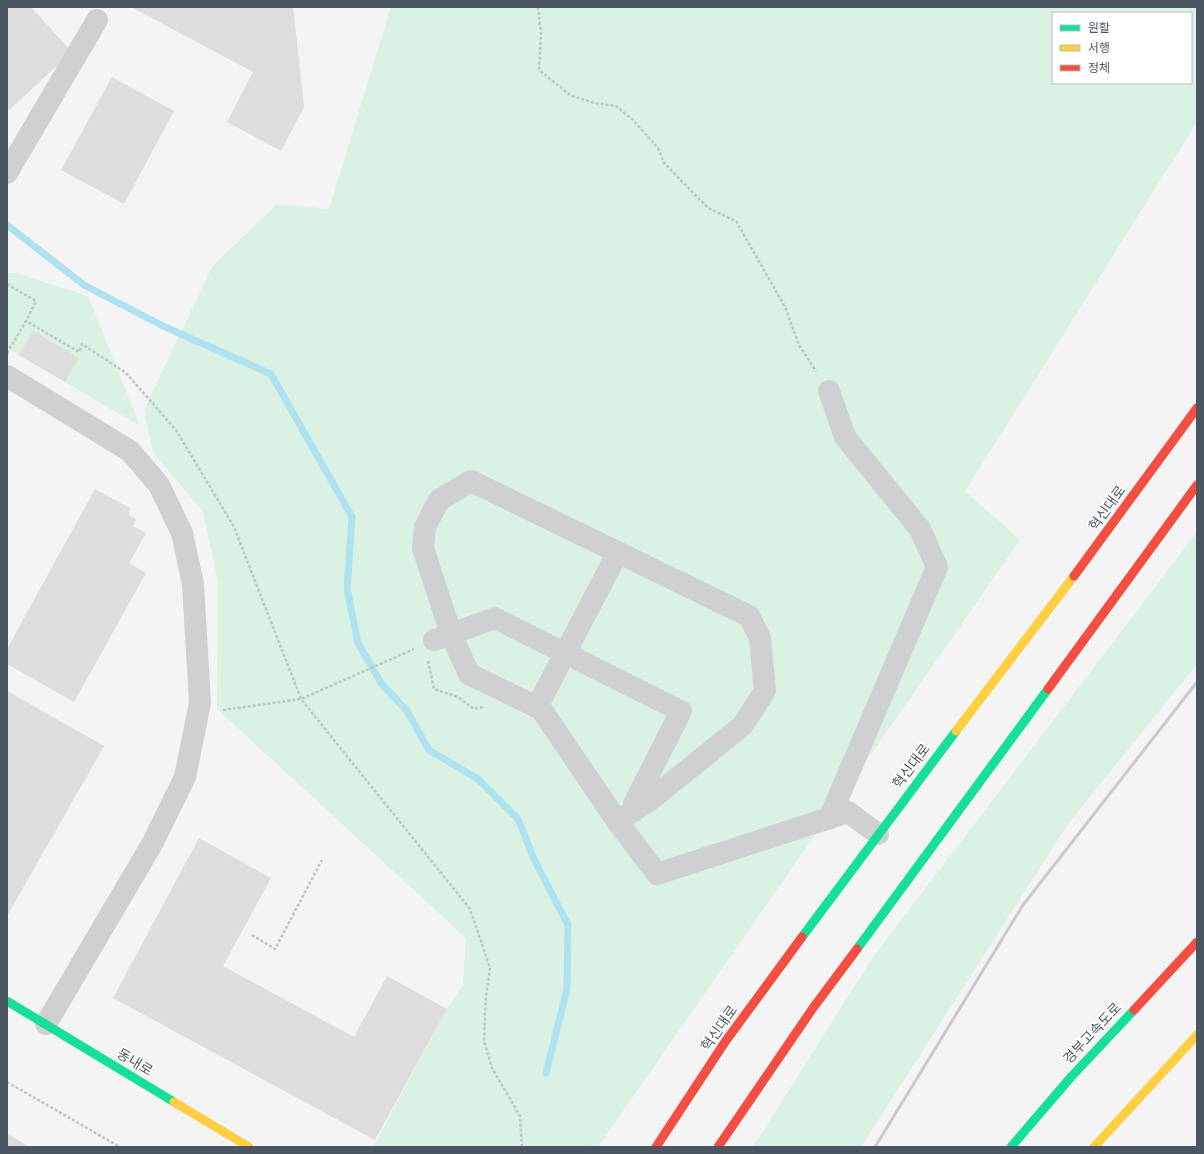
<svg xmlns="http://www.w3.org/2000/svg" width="1204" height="1154" font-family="'PT Sans Narrow','Noto Sans KR',sans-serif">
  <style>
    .green { fill: #d9f2e3; fill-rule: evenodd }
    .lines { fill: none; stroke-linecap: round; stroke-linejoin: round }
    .stream { stroke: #aee2f0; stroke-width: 7 }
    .building { fill: #ddddde }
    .path { stroke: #bcc7c4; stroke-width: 2.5; stroke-dasharray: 3 2; stroke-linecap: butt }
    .street { stroke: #ced0d2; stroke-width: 22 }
    .fast { stroke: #16e098; stroke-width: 9 }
    .slow { stroke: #ffcf43; stroke-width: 9 }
    .jam { stroke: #f24e42; stroke-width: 9 }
    .rail { stroke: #c9cacc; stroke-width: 3 }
    .labels { text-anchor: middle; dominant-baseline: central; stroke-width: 3; stroke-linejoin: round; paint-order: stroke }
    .street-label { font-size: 14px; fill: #4a5661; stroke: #fff }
  </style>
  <rect width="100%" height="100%" fill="#f4f4f4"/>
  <!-- green -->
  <path class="green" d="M391 7H1197V122L965 491 1020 540 598 1147H373L447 1009 463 985 466 938 217 709 218 582 203 512 153 452 144 410 212 267 277 204 329 209ZM1053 13H1191V83H1053Z
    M7 273H16L88 296 140 426 7 348Z
    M1197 532V664L1068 824 861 1147H753L873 957Z"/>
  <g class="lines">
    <!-- stream -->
    <path class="stream" d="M7 225 84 285 163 326 271 374 352 517 347 589 358 643 381 683 407 711 429 750 478 779 518 819 534 859 568 925 567 989 546 1073"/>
  </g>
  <!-- building -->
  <path class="building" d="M7 7H31L72 52 9 110 7 108Z
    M131 7H293L304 107 281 151 227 122 253 72Z
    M112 77 174 111 124 204 61 170Z
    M33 331 79 358 65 382 19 355Z
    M95 489 130 508 129 515 136 519 133 526 146 533 129 563 146 573 74 702 7 664V649Z
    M7 691 104 746 7 916Z
    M199 838 271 878 223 966 354 1037 387 976 447 1009 375 1140 113 998Z
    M7 1133 29 1147H7Z"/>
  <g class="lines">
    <!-- path -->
    <path class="path" d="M538 7 541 34 539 70 570 95 594 103 616 106 633 120 658 148 664 163 708 208 736 221 785 307 799 345 816 371
      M7 284 36 301 26 321
      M7 353 26 321 79 352 82 344 126 373 176 430 234 527 301 699 470 909 490 968 486 996 484 1041 492 1068 520 1116 522 1147
      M428 661 434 689 458 697 474 709 483 707
      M223 710 301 699 414 649
      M252 935 275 949 322 860
      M7 1082 120 1147
      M586 1147H587"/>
    <!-- street -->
    <path class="street" d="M7 173 97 20
      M7 376 130 451 159 485 182 533 193 584 200 703 185 777 152 844 46 1024
      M434 640 451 634 423 548 425 527 439 500 471 481 749 616 760 638 765 691 742 726 649 801 617 821 657 874 848 812 878 834
      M537 707 618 552
      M829 819 937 567 920 529 845 437 829 391
      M617 821 541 709 469 674 451 634 495 618 681 711 634 804V811"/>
    <!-- fast -->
    <path class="fast" d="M802 937 956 731
      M857 949 1048 689
      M7 1001 174 1102
      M1011 1147 1071 1077 1134 1010"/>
    <!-- slow -->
    <path class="slow" d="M956 731 1074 576
      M174 1102 249 1147
      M1094 1147 1197 1035"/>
    <!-- jam -->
    <path class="jam" d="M1074 576 1197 408
      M1048 689 1197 485
      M1134 1010 1197 942
      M656 1147 725 1042 802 937
      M718 1147 813 1008 857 949"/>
    <!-- rail -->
    <path class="rail" d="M875 1147 1023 905 1197 682"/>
  </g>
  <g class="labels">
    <!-- street labels -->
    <g class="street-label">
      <text transform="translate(1107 508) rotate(-54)">혁신대로</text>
      <text transform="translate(911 766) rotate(-53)">혁신대로</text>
      <text transform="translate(719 1028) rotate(-55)">혁신대로</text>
      <text transform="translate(1092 1033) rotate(-47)">경부고속도로</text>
      <text transform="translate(135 1062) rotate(31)">동내로</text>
    </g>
  </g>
  <!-- border -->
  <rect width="1204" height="1154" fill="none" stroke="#4a5661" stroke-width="16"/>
  <!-- legend -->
  <rect x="1052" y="12" width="140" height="72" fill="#ffffff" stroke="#b7bbc0"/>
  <rect x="1060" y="25" width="20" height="6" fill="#16e098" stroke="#b7bbc0"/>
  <text x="1088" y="32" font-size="12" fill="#4a5661">원활</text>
  <rect x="1060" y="45" width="20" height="6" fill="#ffcf43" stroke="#b7bbc0"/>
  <text x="1088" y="52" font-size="12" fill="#4a5661">서행</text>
  <rect x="1060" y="65" width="20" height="6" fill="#f24e42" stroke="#b7bbc0"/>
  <text x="1088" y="72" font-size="12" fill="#4a5661">정체</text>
</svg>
